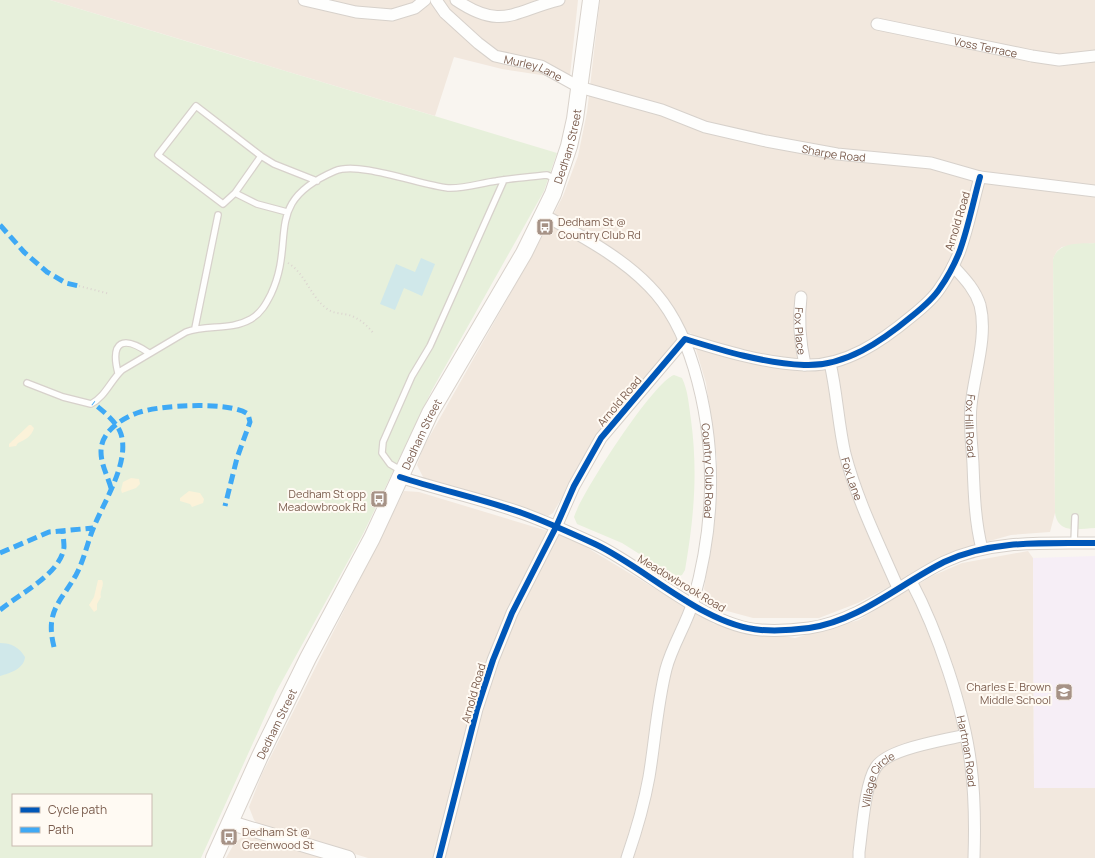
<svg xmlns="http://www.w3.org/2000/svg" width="1095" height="858" font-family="Manrope,sans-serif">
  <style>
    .residential { fill: #f2e8de }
    .education { fill: #f6eef6 }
    .green { fill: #e7f0db; fill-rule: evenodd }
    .sand { fill: #fbf2d9 }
    .water { fill: #d0e8ea }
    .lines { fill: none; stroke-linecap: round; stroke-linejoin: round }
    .service-casing { stroke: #d7d1cb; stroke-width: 8 }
    .minor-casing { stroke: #d7d1cb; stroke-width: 13 }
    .tertiary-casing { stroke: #d7d1cb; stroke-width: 16 }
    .secondary-casing { stroke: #d9d2cb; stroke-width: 18 }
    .path { stroke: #dcd5d0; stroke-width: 2; stroke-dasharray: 1 3; stroke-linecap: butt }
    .service { stroke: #fefefd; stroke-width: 5.5 }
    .minor { stroke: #fefefd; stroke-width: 11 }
    .tertiary { stroke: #fefefd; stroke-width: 14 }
    .secondary { stroke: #fefefd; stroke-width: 16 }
    .quiet { stroke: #3fa9f5; stroke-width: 5; stroke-dasharray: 10 5; stroke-linecap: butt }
    .cycleway-casing { stroke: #fffaf3; stroke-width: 8 }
    .cycleway { stroke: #0057b8; stroke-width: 6 }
    .labels { text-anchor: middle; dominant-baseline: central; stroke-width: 4; stroke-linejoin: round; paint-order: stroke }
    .street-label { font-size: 11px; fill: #7a5c4d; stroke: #fffaf3 }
    .poi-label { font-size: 11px; fill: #7a5c4d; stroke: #fffaf3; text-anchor: start }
  </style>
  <rect width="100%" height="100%" fill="#f9f5f0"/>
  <!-- residential -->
  <path class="residential" d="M50 0H578L569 85 561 78 502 69 454 57 435 116Z
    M600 0H1095V243L1062 247 1057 251 1053 259 1055 513 1050 532 1011 535 961 549 858 603 819 618H753L716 608 704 589 715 517 717 459 706 383 691 333 686 334 599 434 553 513 548 516 424 479 417 465 423 448 535 250 563 196 578 156 587 112Z
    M404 491 419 492 571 538 714 624 795 638 859 620 932 576 962 563 1028 551 1033 558 1034 788H1095V858H368L259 825 254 820 249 807 262 774Z
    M250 835 325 858H226L234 844 243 836Z"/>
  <!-- education -->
  <path class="education" d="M1095 556V788H1034L1033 558Z"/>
  <!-- green -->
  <path class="green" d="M0 0H50L557 153 544 191 432 390 363 534 276 692 201 858H0ZM13 795H151V845H13Z
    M1095 243V528C1078 529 1058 534 1055 513L1053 259C1059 241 1079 244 1095 243Z
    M674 375 682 378C688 390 689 406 691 420 698 472 694 518 685 570L682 575 676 577 622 543 577 524 574 517C581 494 653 382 674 375Z"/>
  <!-- sand -->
  <path class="sand" d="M29 425H31L34 428C32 436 25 440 18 443L16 446 9 447V444Z
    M131 478 139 479 140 484 136 488 122 493 121 490 123 482Z
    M189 491 200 493 204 499 203 503 192 507 190 504 180 501V498Z
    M98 580H102C105 586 99 591 101 597L97 604V610L94 612 89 605 94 597Z"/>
  <!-- water -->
  <path class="water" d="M421 258 435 264 422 296 404 288 395 310 380 304 396 264 415 272Z
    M0 643C11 643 19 647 25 657 24 669 10 673 0 676Z"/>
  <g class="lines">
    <defs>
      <path id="service" d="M261 156 235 193 223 204 158 155 196 106 261 156 274 164 317 181
        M235 193 257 204 287 212
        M195 328 218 215
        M118 373C110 341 123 335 149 353
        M27 383 63 397 91 404C105 397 111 380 122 370L186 332C207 324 230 331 251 319 261 313 266 304 271 294 297 238 261 203 335 171 359 161 420 185 448 188 463 189 481 183 496 181 513 178 530 177 547 175L556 179
        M402 471 390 464 382 453 383 442 412 376 430 346 504 180
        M1074 543 1075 517"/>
      <g id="minor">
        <path d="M304 0 356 12 392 15 415 8 425 0"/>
        <path id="s1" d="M436 0 445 13 478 43 495 56 541 66 579 87 662 110 705 127 766 141 837 154 931 163 980 177 1095 191"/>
        <path d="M456 0C502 31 514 11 559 0"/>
        <path id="s2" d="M877 24 1032 56 1059 60 1095 56"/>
        <path id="s3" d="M544 215C581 236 620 256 649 286 672 309 685 338 694 368 717 445 715 525 693 602 686 625 672 646 666 669 657 705 655 741 649 777 644 805 636 832 627 858"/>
        <path id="s4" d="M953 266C964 278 975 289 980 305 988 337 974 374 971 406 969 424 972 445 973 464 974 492 975 522 982 549"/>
        <path id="s5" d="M801 297C798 320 800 342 805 365"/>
        <path id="s6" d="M830 363C837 393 838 423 845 454 857 500 879 544 898 588"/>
        <path d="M400 477C440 490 482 499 522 513 547 522 571 533 595 544 646 568 704 626 761 630 776 631 794 630 809 628 859 621 900 584 944 562 990 540 1044 543 1095 543"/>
        <path id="s7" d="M911 581C938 632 964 709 971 766 975 797 975 827 974 858"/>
        <path d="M439 858 477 709 493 660 512 613 556 527 574 486 601 438 685 339C724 351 763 363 804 365 845 367 882 341 912 316 922 308 933 299 940 288 947 278 954 265 959 253 968 229 973 202 980 177"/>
        <path id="s8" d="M859 858V852C862 831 865 783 876 767 889 748 943 741 965 735"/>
      </g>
      <path id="tertiary" d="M231 823 348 858"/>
      <g id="secondary">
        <path id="s9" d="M214 858 260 756 308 658 372 538 430 413 524 253 553 194 569 146 575 119 591 0"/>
      </g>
    </defs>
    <!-- service casing -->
    <use href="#service" class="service-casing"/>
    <!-- minor casing -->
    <use href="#minor" class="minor-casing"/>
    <!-- tertiary casing -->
    <use href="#tertiary" class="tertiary-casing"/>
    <!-- secondary casing -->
    <use href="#secondary" class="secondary-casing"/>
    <!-- path -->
    <path class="path" d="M288 263C305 273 310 296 326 308 333 314 341 313 349 315 359 318 368 326 374 334
      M79 286 110 294"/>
    <!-- service -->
    <use href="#service" class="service"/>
    <!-- minor -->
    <use href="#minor" class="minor"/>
    <!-- tertiary -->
    <use href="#tertiary" class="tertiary"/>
    <!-- secondary -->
    <use href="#secondary" class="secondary"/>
    <!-- quiet -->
    <path class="quiet" d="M0 225 24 252 47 272 66 283 79 286
      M111 488C107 474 98 459 102 444 106 429 123 418 137 413 158 405 230 401 248 414L250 422 237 458 225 506
      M0 553 49 532 93 528
      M0 610C19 594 61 574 64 547 64 542 63 536 63 531
      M54 647C45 611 60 603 76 575 84 560 87 544 93 529 103 503 130 463 121 434 117 422 103 411 93 403"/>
    <defs>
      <path id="cycleway" d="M400 477C440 490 482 499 522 513 547 522 571 533 595 544 646 568 704 626 761 630 776 631 794 630 809 628 859 621 900 584 944 562 990 540 1044 543 1095 543
        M439 858 477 709 493 660 512 613 556 527 574 486 601 438 685 339C724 351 763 363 804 365 845 367 882 341 912 316 922 308 933 299 940 288 947 278 954 265 959 253 968 229 973 202 980 177"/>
    </defs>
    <!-- cycleway casing -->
    <use href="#cycleway" class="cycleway-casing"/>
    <!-- cycleway -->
    <use href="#cycleway" class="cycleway"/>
  </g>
  <!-- icons -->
  <defs>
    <symbol id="bus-square" viewBox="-11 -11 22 22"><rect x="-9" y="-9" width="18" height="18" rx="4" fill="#a69286" stroke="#fffaf3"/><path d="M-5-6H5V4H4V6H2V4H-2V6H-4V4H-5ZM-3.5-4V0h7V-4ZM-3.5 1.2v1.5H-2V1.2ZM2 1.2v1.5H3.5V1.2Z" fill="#fff"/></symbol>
    <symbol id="school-square" viewBox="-11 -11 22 22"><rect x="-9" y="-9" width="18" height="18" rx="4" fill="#a69286" stroke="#fffaf3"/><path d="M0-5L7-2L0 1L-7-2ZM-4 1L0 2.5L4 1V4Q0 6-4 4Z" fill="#fff"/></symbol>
  </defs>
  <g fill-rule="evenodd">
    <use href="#bus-square" x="535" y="217" width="20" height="20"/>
    <use href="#bus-square" x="369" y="489" width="20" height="20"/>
    <use href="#school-square" x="1054" y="682" width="20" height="20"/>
    <use href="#bus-square" x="219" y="827" width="20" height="20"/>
  </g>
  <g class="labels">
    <!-- street labels -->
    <g class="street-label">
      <text stroke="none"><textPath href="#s2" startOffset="111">Voss Terrace</textPath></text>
      <text stroke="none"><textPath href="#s1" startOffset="122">Murley Lane</textPath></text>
      <text stroke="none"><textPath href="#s9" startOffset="796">Dedham Street</textPath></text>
      <text stroke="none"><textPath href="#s1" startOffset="436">Sharpe Road</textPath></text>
      <text transform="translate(957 221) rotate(-73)">Arnold Road</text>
      <text stroke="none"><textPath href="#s5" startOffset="34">Fox Place</textPath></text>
      <text transform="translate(619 401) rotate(-50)">Arnold Road</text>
      <text stroke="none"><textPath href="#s4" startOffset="170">Fox Hill Road</textPath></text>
      <text stroke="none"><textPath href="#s9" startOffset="472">Dedham Street</textPath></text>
      <text stroke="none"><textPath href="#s3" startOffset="326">Country Club Road</textPath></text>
      <text stroke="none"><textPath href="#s6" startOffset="118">Fox Lane</textPath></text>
      <text transform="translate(682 583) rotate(31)">Meadowbrook Road</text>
      <text transform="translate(473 693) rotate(-74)">Arnold Road</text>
      <text stroke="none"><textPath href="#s9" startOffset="148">Dedham Street</textPath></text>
      <text stroke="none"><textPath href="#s7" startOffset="180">Hartman Road</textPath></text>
      <text stroke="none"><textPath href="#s8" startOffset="83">Village Circle</textPath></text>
    </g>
    <!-- poi labels -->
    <g class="poi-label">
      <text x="558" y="221">Dedham St @<tspan x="558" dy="13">Country Club Rd</tspan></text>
      <text x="366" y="493" text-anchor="end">Dedham St opp<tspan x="366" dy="13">Meadowbrook Rd</tspan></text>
      <text x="1051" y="686" text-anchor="end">Charles E. Brown<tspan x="1051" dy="13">Middle School</tspan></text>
      <text x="242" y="831">Dedham St @<tspan x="242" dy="13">Greenwood St</tspan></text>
    </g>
  </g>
  <!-- legend -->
  <rect x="12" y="794" width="140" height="52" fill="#fffaf3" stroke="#cabbb1"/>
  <rect x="20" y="807" width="20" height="6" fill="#0057b8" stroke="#cabbb1"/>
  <text x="48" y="814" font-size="12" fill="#7a5c4d">Cycle path</text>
  <rect x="20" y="827" width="20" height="6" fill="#3fa9f5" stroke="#cabbb1"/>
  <text x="48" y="834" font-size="12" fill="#7a5c4d">Path</text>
</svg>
